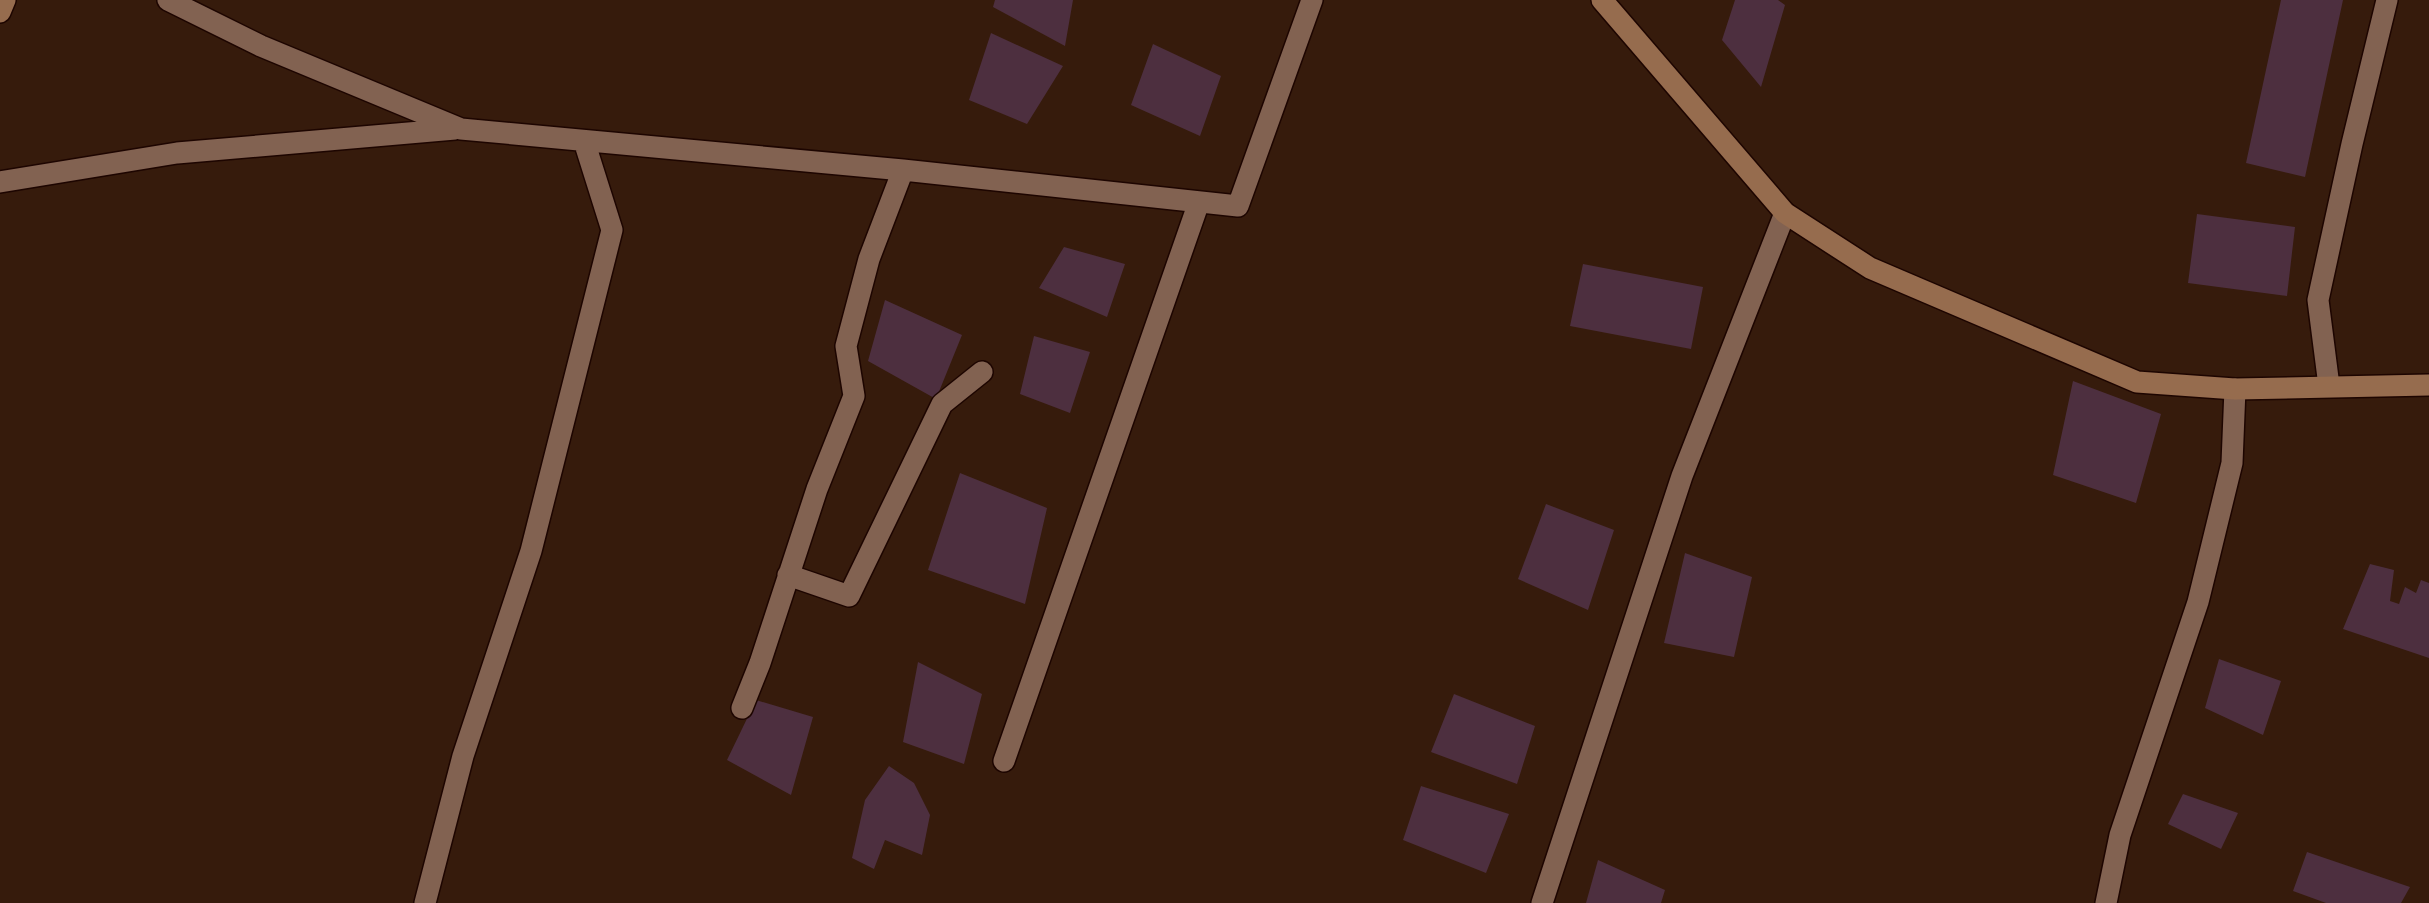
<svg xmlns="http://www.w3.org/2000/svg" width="2429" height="903" font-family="'Fira Sans Condensed',sans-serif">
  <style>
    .building { fill: #4d2f3f }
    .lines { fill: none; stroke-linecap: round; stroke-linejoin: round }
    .street-casing { stroke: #1d0500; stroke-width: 24 }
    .secondary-casing { stroke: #1d0500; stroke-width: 24 }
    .street { stroke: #826251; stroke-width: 21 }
    .secondary { stroke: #966c4e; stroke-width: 21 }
  </style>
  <rect width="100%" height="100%" fill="#361b0c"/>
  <!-- building -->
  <path class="building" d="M995 0H1073L1065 46 993 7Z
    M1735 0H1778L1785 5 1761 87 1722 40Z
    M2281 0H2343L2305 177 2246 163Z
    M991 33 1063 66 1027 124 969 100Z
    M1153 44 1221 76 1200 136 1131 105Z
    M2197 214 2295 227 2287 296 2188 283Z
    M1064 247 1125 264 1107 317 1039 288Z
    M1583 264 1703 287 1691 349 1570 326Z
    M885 300 962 335 936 399 868 361Z
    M1034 336 1090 352 1070 413 1020 394Z
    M2073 381 2161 414 2136 503 2053 475Z
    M960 473 1047 508 1025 604 928 570Z
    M1546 504 1614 530 1588 610 1518 579Z
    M1685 553 1752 577 1734 657 1664 643Z
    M2370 564 2394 570 2390 601 2399 604 2405 587 2416 593 2421 580 2429 583V658L2343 629Z
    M2219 659 2281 681 2263 735 2205 708Z
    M918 662 982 694 964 764 903 742Z
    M1454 694 1535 726 1517 784 1431 752Z
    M756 700 813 717 791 795 727 760Z
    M889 766 914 783 930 815 922 855 885 840 874 869 852 858 865 800Z
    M1421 786 1509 814 1486 873 1403 840Z
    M2183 794 2238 813 2221 849 2168 824Z
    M2307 852 2410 887 2401 903H2326L2293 891Z
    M1598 860 1665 890 1661 903H1586Z"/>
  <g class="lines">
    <defs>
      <path id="street" d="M168 0 261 46 461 129 903 170 1238 206 1312 0
        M0 182 177 153 455 129
        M2329 386 2318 300 2352 144 2387 0
        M788 575 849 596 942 404 982 372
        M742 708 760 663 817 489 854 396 846 346 869 259 903 170
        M1004 761 1199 202
        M425 903 463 756 531 551 612 230 584 141
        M1542 903 1682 476 1785 213
        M2106 903 2120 835 2198 602 2232 463 2235 389"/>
      <path id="secondary" d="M1602 0 1785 213 1870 268 2137 382 2235 389 2429 385
        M0 12 5 0"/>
    </defs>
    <!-- street casing -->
    <use href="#street" class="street-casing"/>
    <!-- secondary casing -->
    <use href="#secondary" class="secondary-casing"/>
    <!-- street -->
    <use href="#street" class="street"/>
    <!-- secondary -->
    <use href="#secondary" class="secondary"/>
  </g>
</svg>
